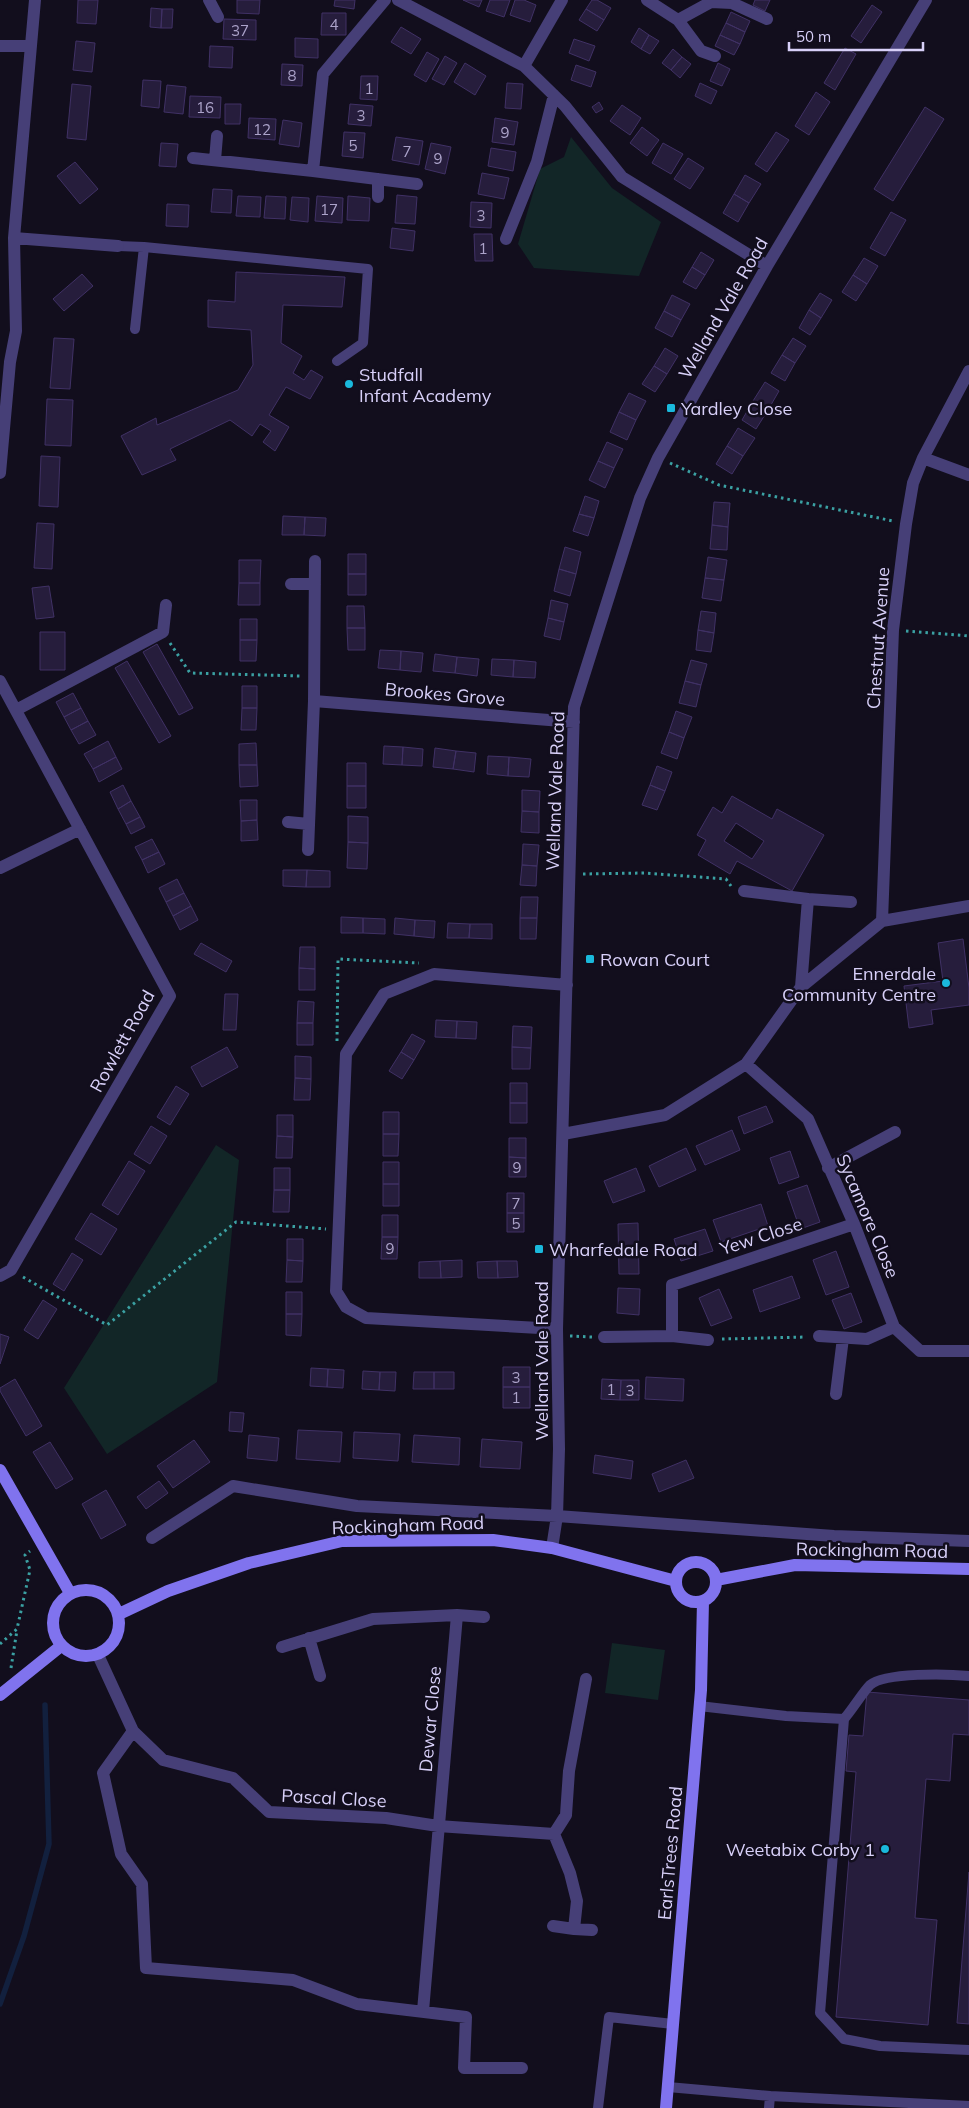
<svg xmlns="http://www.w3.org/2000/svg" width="969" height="2108" font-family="Mulish,sans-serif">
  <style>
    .green { fill: #122627 }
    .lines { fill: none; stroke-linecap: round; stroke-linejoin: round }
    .stream { stroke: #12203e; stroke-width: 5.5 }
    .building { fill: #261d3c; stroke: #403165; fill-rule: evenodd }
    .path { stroke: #3ba1a3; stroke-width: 3; stroke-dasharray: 2.5 4; stroke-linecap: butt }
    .lane { stroke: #463f77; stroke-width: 10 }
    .street { stroke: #463f77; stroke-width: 12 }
    .secondary { stroke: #8073ee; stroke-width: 12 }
    .poi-dot { fill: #1ab9dc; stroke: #120e1d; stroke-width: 2 }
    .labels { text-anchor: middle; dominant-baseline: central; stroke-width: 5; stroke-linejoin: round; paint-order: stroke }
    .number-label { font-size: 15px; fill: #aca3ca }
    .street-label { font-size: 18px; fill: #d8d0f9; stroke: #120e1d }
    .poi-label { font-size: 18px; fill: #d8d0f9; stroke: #120e1d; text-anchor: start }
  </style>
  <rect width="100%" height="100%" fill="#120e1d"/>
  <!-- green -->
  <path class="green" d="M571 137 612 188 661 222 639 276 534 268 518 244 540 169 564 157Z
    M216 1145 239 1160 217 1382 107 1454 64 1388Z
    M612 1643 665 1650 658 1700 605 1693Z"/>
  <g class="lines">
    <!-- stream -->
    <path class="stream" d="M0 2004 24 1936 49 1844 45 1705"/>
  </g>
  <!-- building -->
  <path class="building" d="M78 0H98L96 24 77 23Z
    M237 0H260L259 14 237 13Z
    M335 0H355L354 9 334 6Z
    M463 0H482L479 7Z
    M490 0H510L504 17 486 11Z
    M515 0H524L536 5 530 22 510 15Z
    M592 0H597L611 8 604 20 586 9Z
    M755 0H770L765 11 753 5Z
    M872 5 882 12 861 43 851 36Z
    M151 8 162 9 161 28 150 27Z
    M162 9H173L172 28H161Z
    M586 9 604 20 597 31 579 20Z
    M731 12 750 21 745 32 726 23Z
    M322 13H346V35H321Z
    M224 19 256 20V40L223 39Z
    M726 23 745 32 740 44 720 35Z
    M401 27 421 39 411 54 391 42Z
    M639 28 649 35 641 49 631 42Z
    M649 35 659 41 650 54 641 49Z
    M720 35 740 44 734 55 715 46Z
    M295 38 318 39V58L295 57Z
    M574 39 595 46 589 61 569 53Z
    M76 41 95 43 92 72 73 70Z
    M210 46 233 47 232 68 209 67Z
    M845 48 856 54 835 90 824 83Z
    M673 49 682 57 671 70 662 63Z
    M427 52 439 59 426 82 414 75Z
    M445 56 457 63 444 85 432 79Z
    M682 57 691 64 680 78 671 70Z
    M465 63 486 76 475 95 454 82Z
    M718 63 730 69 722 86 710 81Z
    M282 64 303 65 302 86 281 85Z
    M576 65 596 72 591 87 571 80Z
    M361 76H378L377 100 360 99Z
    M143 80 161 81 159 108 141 106Z
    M507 83 523 84 521 109 505 108Z
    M700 83 717 91 711 104 695 96Z
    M72 84 91 86 86 140 67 138Z
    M167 85 186 87 183 114 164 112Z
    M816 92 830 102 809 135 795 126Z
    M190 96 221 97 220 118 189 117Z
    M599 102 603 109 596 113 592 107Z
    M225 104H241L240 124H225Z
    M350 104 373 106 371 126 348 124Z
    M622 105 641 118 630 135 610 121Z
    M925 107 944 119 893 201 874 189Z
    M249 118 276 119 275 140 248 138Z
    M495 118 518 122 514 145 492 142Z
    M283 120 302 123 299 147 279 144Z
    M642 127 659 140 647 156 630 143Z
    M344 132 365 133 363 158 342 156Z
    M776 132 789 140 767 172 755 164Z
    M396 137 423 141 419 165 392 160Z
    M161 143 178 144 176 167 159 166Z
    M431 143 451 147 445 174 425 169Z
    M663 143 683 154 671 174 652 163Z
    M491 148 516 152 513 171 488 166Z
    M688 158 704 168 690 189 674 179Z
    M75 162 98 189 80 204 57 176Z
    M482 173 509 178 504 199 478 194Z
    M745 175 761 184 749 203 734 194Z
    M213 189 232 190 231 213 211 212Z
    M734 194 749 203 738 222 723 213Z
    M397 195 417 197 415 224 395 223Z
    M238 196 261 197 260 217 236 216Z
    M266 196 286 197 285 219 264 218Z
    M317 196 343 198 342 223 315 221Z
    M348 196 370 198 369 221 347 220Z
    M292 197 309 198 308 222 290 220Z
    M471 202 492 203 491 228 470 227Z
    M167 204 189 205 188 227 166 226Z
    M891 212 906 220 885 256 870 248Z
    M392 228 415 231 413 251 390 248Z
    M474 234H492L493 261H475Z
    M701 252 714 260 705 275 692 267Z
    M864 258 878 266 867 284 853 275Z
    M692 267 705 275 696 289 683 282Z
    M236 272 345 277 342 307 283 305 281 343 302 356 293 373 304 380 311 370 323 377 310 399 286 387 269 415 289 427 275 451 263 442 271 431 260 424 252 436 230 420 170 449 176 460 142 475 121 436 156 418 157 425 238 390 253 365 251 330 208 327V300L235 302Z
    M82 274 93 286 64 311 53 299Z
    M853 275 867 284 856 301 842 292Z
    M820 293 832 300 821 318 809 310Z
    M672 295 690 304 681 320 664 311Z
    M809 310 821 318 810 335 799 328Z
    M664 311 681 320 672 337 655 328Z
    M54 338 74 339 70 389 50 388Z
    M793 338 806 346 795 363 782 355Z
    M665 348 678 356 667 374 654 366Z
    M782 355 795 363 785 381 771 373Z
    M654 366 667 374 655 392 642 384Z
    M765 382 779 391 768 410 753 401Z
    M629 393 646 401 636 420 619 412Z
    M47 399 73 400 71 446 45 445Z
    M753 401 768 410 756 429 742 420Z
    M619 412 636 420 627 440 610 432Z
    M738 428 755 438 743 456 727 446Z
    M607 442 623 449 614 468 598 461Z
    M727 446 743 456 732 474 716 464Z
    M41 456 60 457 58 507 39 506Z
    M598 461 614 468 605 488 589 480Z
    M585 496 599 501 594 518 579 514Z
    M714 502 730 503 728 527 712 525Z
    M579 514 594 518 588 536 573 531Z
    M283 516 305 517 304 535H282Z
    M305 517 326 518 325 536 304 535Z
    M37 523 54 524 52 569 34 568Z
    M712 525 728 527 727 550 710 549Z
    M565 547 581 552 576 574 559 569Z
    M348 554H366V574H348Z
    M708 557 727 560 724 580 705 578Z
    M239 560H261L260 583H239Z
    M559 569 576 574 570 596 554 591Z
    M348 574H366V595H348Z
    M705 578 724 580 721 601 702 598Z
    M239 583H260V605H238Z
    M49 586 54 617 36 619 32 588Z
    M551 600 568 604 564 622 548 618Z
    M347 606H364L365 628H347Z
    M701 611 716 613 714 633 698 630Z
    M548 618 564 622 560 640 544 636Z
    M240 619H257V640H240Z
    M347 628H365V650H348Z
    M698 630 714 633 711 652 696 650Z
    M40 632H65V670H40Z
    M240 640H257L256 661H240Z
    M157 644 193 708 179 715 143 652Z
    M380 650 401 651 400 670 378 668Z
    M401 651 423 653 421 672 400 670Z
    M435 654 457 657 455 673 433 671Z
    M457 657 479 659 477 676 455 673Z
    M492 659 514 660 513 677 491 675Z
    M514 660 536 662 535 678 513 677Z
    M691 660 707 664 701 685 685 681Z
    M127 661 171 736 159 743 115 668Z
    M685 681 701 685 696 707 679 703Z
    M242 686H257V708H242Z
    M73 693 81 708 64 717 56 702Z
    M81 708 88 721 71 730 64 717Z
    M242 708H257L256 730H241Z
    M676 711 692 717 684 738 669 732Z
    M88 721 96 735 79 744 71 730Z
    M669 732 684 738 677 759 661 753Z
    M108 741 116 757 93 769 84 754Z
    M256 743 257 765H239V744Z
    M384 746 403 747 402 765 383 764Z
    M403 747 423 749 422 766 402 765Z
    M435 748 456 751 453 769 433 767Z
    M456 751 476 753 474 772 453 769Z
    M488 756 509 757 508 776 487 774Z
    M116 757 122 769 99 782 93 769Z
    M509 757 531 759 529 777 508 776Z
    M347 763H366V786H347Z
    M239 765H257L258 786 240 787Z
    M657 766 672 772 665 791 650 785Z
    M123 785 131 801 118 809 110 792Z
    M650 785 665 791 657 810 642 805Z
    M347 786H366V808H347Z
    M522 790 540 791 539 812 522 811Z
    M732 796 772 819 777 809 824 835 792 891 737 861 730 874 698 855 706 840 697 835 713 807 722 813ZM736 823 764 841 752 859 724 841Z
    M240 800H257V820L241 821Z
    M131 801 140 817 126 824 118 809Z
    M522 811 539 812V833L521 832Z
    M348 816 368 817V843L348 842Z
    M140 817 145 827 131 834 126 824Z
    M257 820 258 840 241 841V821Z
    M152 839 159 852 142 860 135 847Z
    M348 842 368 843 367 869 347 868Z
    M523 844 539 845 537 866 522 865Z
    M159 852 165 864 148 873 142 860Z
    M522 865 537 866 536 886 520 885Z
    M283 870H307L306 887 283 886Z
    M307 870 330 871V887H306Z
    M177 879 184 893 166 902 159 888Z
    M184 893 191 906 173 916 166 902Z
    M521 897H538L537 918H520Z
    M191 906 198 920 180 930 173 916Z
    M341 917 363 918V933H341Z
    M363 918 385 919V934L363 933Z
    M395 918 415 920 414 936 394 934Z
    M520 918H537L536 939H520Z
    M415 920 435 921 434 938 414 936Z
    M448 923 470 924 469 938H447Z
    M470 924H492V939L469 938Z
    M963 939 969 988V1005L931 1010 933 1024 909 1028 904 986 943 981 938 943Z
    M201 943 232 961 226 972 194 954Z
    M300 947H315V969L299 968Z
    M299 968 315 969V990H299Z
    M225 994H238L236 1030H223Z
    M298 1001 314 1002 313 1023H297Z
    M436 1020 457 1021 456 1038 435 1037Z
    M457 1021 477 1022 476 1039 456 1038Z
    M297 1023H313V1045H297Z
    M513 1026 532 1027 531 1048 512 1047Z
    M412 1034 425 1041 414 1060 401 1052Z
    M227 1047 238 1067 202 1087 191 1067Z
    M512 1047 531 1048 530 1069H512Z
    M401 1052 414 1060 402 1079 389 1071Z
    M295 1056 311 1057V1079L295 1078Z
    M295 1078 311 1079 310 1100H294Z
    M510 1083H527V1103H510Z
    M176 1086 189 1094 170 1125 157 1117Z
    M510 1103H527V1123H510Z
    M766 1106 773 1122 744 1134 738 1117Z
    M383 1112H399V1134H383Z
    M277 1115H293V1137L277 1136Z
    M151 1126 167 1136 150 1164 134 1154Z
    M732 1130 740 1150 705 1165 696 1146Z
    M383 1134H399L398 1156H383Z
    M277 1136 293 1137 292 1158H276Z
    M509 1138H526V1158L509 1157Z
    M686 1148 696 1170 659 1187 649 1166Z
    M790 1151 799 1177 779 1184 770 1158Z
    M509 1157 526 1158V1177H509Z
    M129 1161 145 1171 118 1215 102 1205Z
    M383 1162H399V1184H383Z
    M274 1168H290V1190H274Z
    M636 1168 645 1191 613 1203 604 1181Z
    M383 1184H399V1206H383Z
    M807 1185 820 1222 800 1229 787 1192Z
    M274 1190H290L289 1212H273Z
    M507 1193H524V1213H507Z
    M761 1204 768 1226 721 1242 713 1220Z
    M91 1213 117 1229 101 1255 75 1239Z
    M507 1213H524V1232H507Z
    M382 1215H398V1237H382Z
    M638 1223 639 1274H619L618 1224Z
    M705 1229 713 1251 681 1261 674 1239Z
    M382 1237H398L397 1259H381Z
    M287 1239H303V1261L287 1260Z
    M836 1251 849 1287 826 1295 813 1260Z
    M72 1253 83 1260 64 1291 53 1284Z
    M287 1260 303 1261 302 1282H286Z
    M462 1260V1277L441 1278 440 1261Z
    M440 1261 441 1278H419V1262Z
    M497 1261H517L518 1277 498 1278Z
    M497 1261 498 1278H478L477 1262Z
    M792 1276 800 1298 760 1312 753 1290Z
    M618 1288 640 1289 639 1315 617 1313Z
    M719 1289 732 1318 711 1326 699 1298Z
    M286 1292H302V1314H286Z
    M851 1293 862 1322 844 1329 832 1300Z
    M43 1300 57 1309 38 1339 24 1330Z
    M286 1314H302L301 1336 286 1335Z
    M0 1334 9 1337 0 1364Z
    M503 1367H530V1387H503Z
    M311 1368 328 1369 327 1387 310 1386Z
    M328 1369 344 1370 343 1388 327 1387Z
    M363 1371 380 1372 379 1390 362 1389Z
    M380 1372H396L395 1391 379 1390Z
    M414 1372H434V1389H413Z
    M434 1372H454V1389H434Z
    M646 1377 684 1379 683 1401 645 1399Z
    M15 1379 42 1426 26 1436 0 1391V1388Z
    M602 1379 621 1380 620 1400 601 1399Z
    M621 1380H639V1400H620Z
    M503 1387H530V1408H503Z
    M230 1412 244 1413 242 1432 229 1431Z
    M298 1430 342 1432 340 1462 296 1459Z
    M354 1432 400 1434 398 1461 353 1458Z
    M249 1435 279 1438 277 1461 247 1458Z
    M414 1435 460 1438 459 1465 412 1462Z
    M482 1439 522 1442 520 1469 480 1467Z
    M194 1440 210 1462 173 1488 157 1466Z
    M50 1442 73 1479 56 1489 33 1452Z
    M595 1455 633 1461 631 1479 593 1473Z
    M686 1460 694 1478 659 1492 652 1474Z
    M159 1481 168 1493 146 1509 137 1497Z
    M106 1490 126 1525 101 1539 82 1504Z
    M867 1692 969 1700V1735L953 1734 950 1781 926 1779 915 1918 937 1920 928 2025 836 2017 856 1772 846 1771 849 1735 863 1736Z
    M969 1872V2024L957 2023Z"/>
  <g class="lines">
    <!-- path -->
    <path class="path" d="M670 463 719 485 893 521
      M906 631 969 636
      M170 643 190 673 301 676
      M583 874 644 873 726 879 731 886
      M337 1041 338 959 419 963
      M23 1277 107 1325 236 1222 326 1229
      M570 1336 592 1337
      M722 1339 806 1337
      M0 1644 17 1629 30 1570 25 1555 30 1551
      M11 1668 17 1630"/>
    <!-- lane -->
    <path class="lane" d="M118 246 144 247 135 329
      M144 247 368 269 363 343 337 361
      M699 1706 786 1716 844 1719C852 1710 863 1692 870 1685 885 1672 949 1674 969 1676
      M844 1719 820 2013 844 2039 880 2046 969 2050
      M668 2087 770 2096 769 2108
      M770 2096 969 2106
      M598 2108 609 2017 673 2024"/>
    <!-- street -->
    <path class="street" d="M209 0 218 17
      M398 0 524 66 565 106 622 177 767 266
      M647 0 678 20 711 2 732 3 767 19
      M678 20 701 51 715 56
      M0 46H30
      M524 66 562 0
      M193 158 313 171 323 74 385 0
      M215 160 217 136
      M313 171 417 184
      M378 197V179
      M14 238 118 246
      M506 239 537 162 554 95
      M923 458 969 475
      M0 473 10 362 16 331 14 238 35 0
      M315 561 314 701 574 722
      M291 584H315
      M0 681 170 996 11 1270 0 1276
      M16 710 163 632 166 605
      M288 822 309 824
      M308 850 314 701
      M0 868 80 829
      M744 891 808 899 801 987
      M808 899 851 902
      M882 921 893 630 906 524 913 483 923 458 969 371
      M746 1064 808 1119 854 1224 894 1327 920 1351H969
      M563 1134 665 1115 746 1064 801 987 882 921 969 906
      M828 1168 895 1132
      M557 1329 366 1318 346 1307 336 1291 346 1054 384 994 434 974 567 985
      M672 1336 708 1340
      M819 1336 867 1339 894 1327
      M604 1337 672 1336V1285L854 1224
      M836 1394 843 1338
      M152 1538 233 1486 357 1506 557 1516 834 1536 969 1541
      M552 1548 557 1516 559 1449 557 1329 574 707 640 498 658 458 767 266 926 0
      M457 1615 484 1617
      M309 1638 320 1676
      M282 1647 373 1619 457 1615 423 2011
      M98 1655 133 1731 163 1760 233 1778 269 1812 386 1818 438 1826 554 1834 566 1815 569 1771 586 1679
      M133 1731 103 1773 121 1854 142 1884 146 1968 293 1980 357 2004 466 2017 464 2068H522
      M554 1834 570 1873 577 1901 574 1929 592 1930
      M553 1926 574 1929"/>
    <!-- secondary -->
    <path class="secondary" d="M0 1470 70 1593
      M676 1582a20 20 0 1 1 40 0a20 20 0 1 1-40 0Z
      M716 1580 795 1565 969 1569
      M53 1623a33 33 0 1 1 66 0a33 33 0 1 1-66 0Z
      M119 1614 168 1591 249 1563 342 1541 493 1540 552 1548 676 1581
      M0 1695 61 1646
      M666 2108 701 1690 703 1601"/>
  </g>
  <!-- markers -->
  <g class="poi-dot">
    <circle cx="349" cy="384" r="5"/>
    <rect x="666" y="403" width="10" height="10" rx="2.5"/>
    <rect x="585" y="954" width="10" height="10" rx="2.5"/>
    <circle cx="946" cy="983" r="5"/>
    <rect x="534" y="1244" width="10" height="10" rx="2.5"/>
    <circle cx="885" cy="1849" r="5"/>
  </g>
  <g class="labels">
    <!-- number labels -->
    <g class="number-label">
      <text x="334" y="24">4</text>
      <text x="240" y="30">37</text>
      <text x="292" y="75">8</text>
      <text x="369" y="88">1</text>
      <text x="205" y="107">16</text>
      <text x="361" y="115">3</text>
      <text x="262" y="129">12</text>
      <text x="505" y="132">9</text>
      <text x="353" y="145">5</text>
      <text x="407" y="151">7</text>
      <text x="438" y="158">9</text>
      <text x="329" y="209">17</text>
      <text x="481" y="215">3</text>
      <text x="483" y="248">1</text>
      <text x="517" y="1167">9</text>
      <text x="516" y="1203">7</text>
      <text x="516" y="1223">5</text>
      <text x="390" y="1248">9</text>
      <text x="516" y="1377">3</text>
      <text x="611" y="1389">1</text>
      <text x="630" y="1390">3</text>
      <text x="516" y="1397">1</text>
    </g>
    <!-- street labels -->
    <g class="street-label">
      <text transform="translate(723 308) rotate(-60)">Welland Vale Road</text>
      <text transform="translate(878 638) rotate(-86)">Chestnut Avenue</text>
      <text transform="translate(445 694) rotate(5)">Brookes Grove</text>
      <text transform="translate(555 791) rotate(-88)">Welland Vale Road</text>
      <text transform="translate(122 1041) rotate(-61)">Rowlett Road</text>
      <text transform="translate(868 1216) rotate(67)">Sycamore Close</text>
      <text transform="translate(761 1236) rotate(-18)">Yew Close</text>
      <text transform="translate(541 1361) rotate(-90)">Welland Vale Road</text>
      <text transform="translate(408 1525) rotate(-2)">Rockingham Road</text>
      <text transform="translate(872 1550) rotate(1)">Rockingham Road</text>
      <text transform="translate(430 1719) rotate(-85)">Dewar Close</text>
      <text transform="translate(334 1798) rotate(3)">Pascal Close</text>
      <text transform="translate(670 1853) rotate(-85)">EarlsTrees Road</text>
    </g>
    <!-- poi labels -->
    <g class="poi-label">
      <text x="359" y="374">Studfall<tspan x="359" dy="21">Infant Academy</tspan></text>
      <text x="681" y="408">Yardley Close</text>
      <text x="600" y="959">Rowan Court</text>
      <text x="936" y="973" text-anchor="end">Ennerdale<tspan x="936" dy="21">Community Centre</tspan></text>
      <text x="549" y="1249">Wharfedale Road</text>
      <text x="875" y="1849" text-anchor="end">Weetabix Corby 1</text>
    </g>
  </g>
  <!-- scale -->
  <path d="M789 42v8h134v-8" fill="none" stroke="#d8d0f9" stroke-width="2.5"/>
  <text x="796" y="42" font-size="15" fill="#d8d0f9" stroke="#120e1d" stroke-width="4" paint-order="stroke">50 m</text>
</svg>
